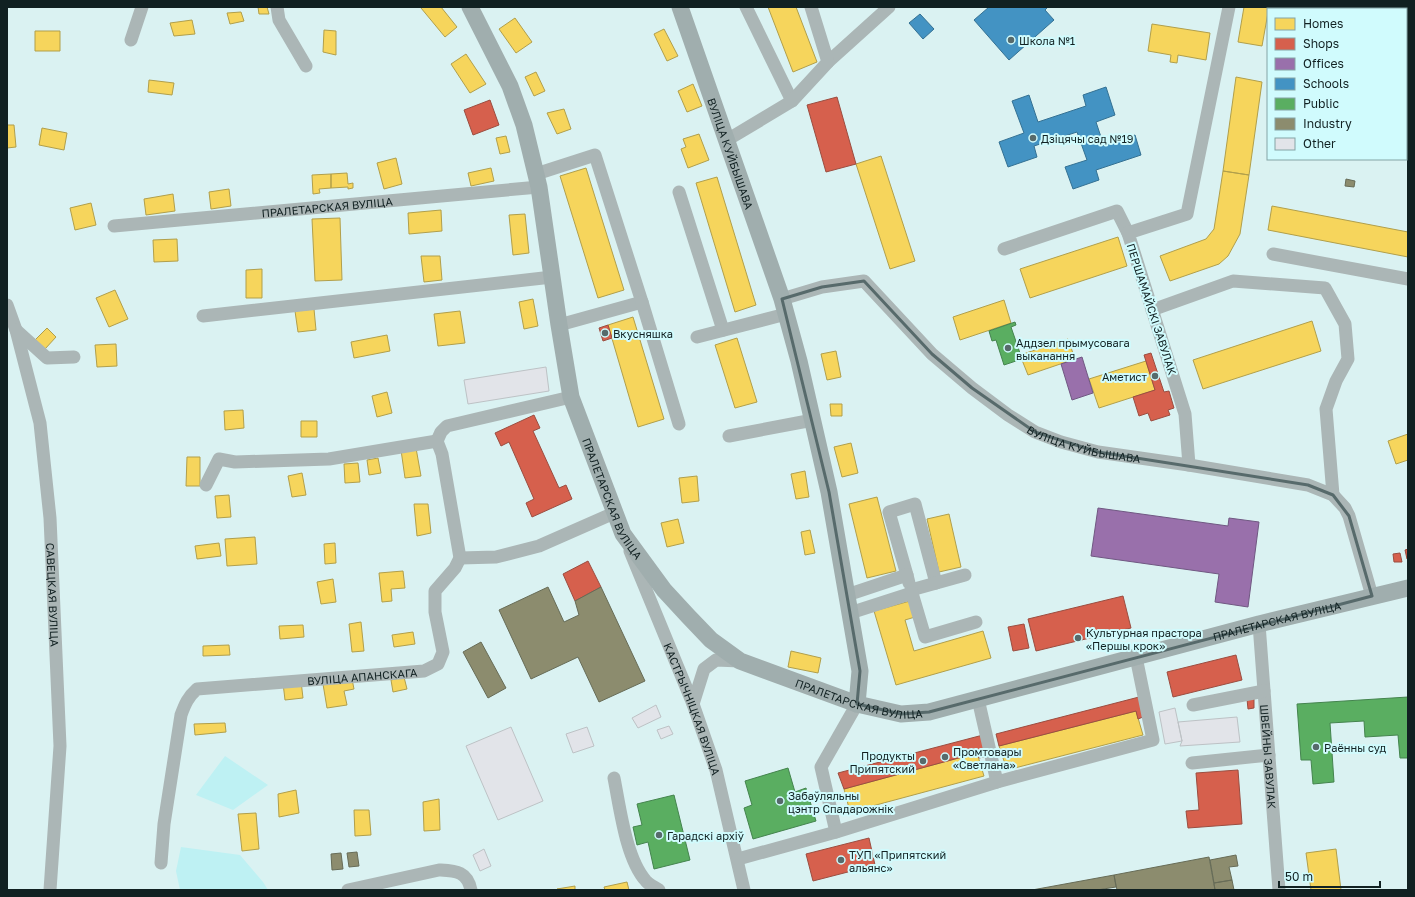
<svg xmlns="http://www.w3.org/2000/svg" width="1415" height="897" font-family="'Golos Text',sans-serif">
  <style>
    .green { fill: #bef1f3 }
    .homes { fill: #f6d55c; stroke: #b19f4b }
    .shops { fill: #d6604d; stroke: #9b4d40 }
    .offices { fill: #9970ab; stroke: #705882 }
    .schools { fill: #4393c3; stroke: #347193 }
    .public { fill: #5aae61; stroke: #44844e }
    .industry { fill: #8c8c6e; stroke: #676c57 }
    .building { fill: #e2e4e9; stroke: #bdc2c5 }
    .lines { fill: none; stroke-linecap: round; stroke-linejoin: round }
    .minor { stroke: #abb6b6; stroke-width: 13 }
    .major { stroke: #a0aeae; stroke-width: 17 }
    .marked { fill: none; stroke: #576a6b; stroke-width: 3; stroke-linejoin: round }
    .poi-dot { fill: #576a6b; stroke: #d0fbfd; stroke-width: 1.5 }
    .labels { text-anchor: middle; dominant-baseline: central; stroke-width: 4; stroke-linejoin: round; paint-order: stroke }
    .poi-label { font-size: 11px; fill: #112122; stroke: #d0fbfd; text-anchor: start }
    .street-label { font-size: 11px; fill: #112122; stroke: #d0fbfd }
  </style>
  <rect width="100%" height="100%" fill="#daf2f2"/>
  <!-- green -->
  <path class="green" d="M225 756 268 785 233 810 196 795Z
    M181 847 240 855 263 882 268 890H180L176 871Z"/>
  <!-- homes -->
  <path class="homes" d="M258 7H267L269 14H259Z
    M422 7H441L457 27 445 37 421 8Z
    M768 7H796L817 62 793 72Z
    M1244 7H1269L1262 46 1238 42Z
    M241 12 244 21 230 24 227 13Z
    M515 18 532 42 516 53 499 29Z
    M192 20 195 34 174 36 170 23Z
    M1152 24 1210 33 1206 60 1178 55 1177 63 1170 62 1171 55 1148 51Z
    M664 29 678 56 667 61 654 34Z
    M324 30 336 31V55L323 52Z
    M35 31H60V51H35Z
    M466 54 486 84 470 93 451 64Z
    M1406 70H1408V95L1406 94Z
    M536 72 545 91 534 96 525 77Z
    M1236 77 1262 82 1249 175 1223 171Z
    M149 80 174 83 172 95 148 92Z
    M693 84 702 106 687 112 678 91Z
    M564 109 571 129 557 134 547 113Z
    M7 125H14L16 147 7 148Z
    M42 128 67 133 64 150 39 145Z
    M699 134 709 160 688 168 681 149 686 147 683 139Z
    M506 136 510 152 500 154 496 138Z
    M881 156 915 261 890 269 856 164Z
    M396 158 402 184 384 189 377 163Z
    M491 168 494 181 471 186 468 173Z
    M586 168 624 290 598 298 560 176Z
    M1223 171 1249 175 1240 234 1228 256 1219 264 1170 281 1160 256 1206 239 1214 229Z
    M347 173 348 184 353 183V188L348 189V187L331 188V174Z
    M331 174V188L319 189 320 193 313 194 312 175Z
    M717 177 756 305 735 312 696 183Z
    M229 189 231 206 211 209 209 192Z
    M173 194 175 211 146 215 144 199Z
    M91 203 96 225 75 230 70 208Z
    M1272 206 1408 232V257L1268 230Z
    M441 210 442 231 409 234 408 213Z
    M525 214 529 253 513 255 509 215Z
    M340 218 342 280 315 281 312 219Z
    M1118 237 1127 266 1030 298 1020 269Z
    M177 239 178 261 154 262 153 240Z
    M421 256H440L442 280 424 282Z
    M262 269V298H246V270Z
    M115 290 128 319 109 327 96 298Z
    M533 299 538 326 524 329 519 302Z
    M1004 300 1011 323 960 340 953 317Z
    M314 309 316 330 298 332 295 311Z
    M460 311 465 343 438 346 434 314Z
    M633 317 664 419 638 427 608 325Z
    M1312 321 1321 351 1203 389 1193 360Z
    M47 328 56 337 45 349 35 340Z
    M387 335 390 351 354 358 351 342Z
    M737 338 757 402 735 408 715 345Z
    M1068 339 1075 359 1028 375 1020 355Z
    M116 344 117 366 97 367 95 345Z
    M836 351 841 377 827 380 821 354Z
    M1146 361 1155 390 1099 408 1089 379Z
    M387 392 392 413 377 417 372 396Z
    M830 404H842V416H831Z
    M243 410 244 428 225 430 224 411Z
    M301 421H317V437H301Z
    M1408 434V460L1396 464 1388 441Z
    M851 443 858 473 842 477 834 447Z
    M416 448 421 476 405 478 401 450Z
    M187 457H200V486H186Z
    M378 458 381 473 369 475 367 460Z
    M358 463 360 482 345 483 344 464Z
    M805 471 809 497 796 499 791 474Z
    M302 473 306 495 292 497 288 476Z
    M697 476 699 501 682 503 679 478Z
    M229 495 231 517 217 518 215 496Z
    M877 497 896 571 867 578 849 504Z
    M414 504H428L431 533 417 536Z
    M949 514 961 567 939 572 927 519Z
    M678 519 684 543 667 547 661 523Z
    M810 530 815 553 805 555 801 532Z
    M255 537 257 564 227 566 225 539Z
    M219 543 221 556 197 559 195 546Z
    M335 543 336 563 325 564 324 544Z
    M403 571 405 588 391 589 392 601 382 602 379 573Z
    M333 579 336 602 321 604 317 582Z
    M910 601 915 617 905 620 914 651 983 631 991 658 896 685 874 611Z
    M361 622 364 651 352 652 349 624Z
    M303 625 304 637 280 639 279 626Z
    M413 632 415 644 394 647 392 635Z
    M229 645 230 655 203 656V646Z
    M791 651 821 658 818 673 788 667Z
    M404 677 407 689 393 692 391 680Z
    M352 679 354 689 344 691 347 705 327 708 323 684Z
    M301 681 303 698 285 700 283 683Z
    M1136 711 1143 735 1007 770 999 746Z
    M225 723 226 732 195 735 194 724Z
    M977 753 984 776 850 812 844 789Z
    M296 790 299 813 279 817 278 794Z
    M439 799 440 830 424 831 423 802Z
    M354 810H369L371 835 355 836Z
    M256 813 259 849 242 851 238 814Z
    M1336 849 1341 890H1311L1306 853Z
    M627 882 629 890H605L604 887Z
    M575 886V890L557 889Z"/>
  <!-- shops -->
  <path class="shops" d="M837 97 856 164 826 172 807 105Z
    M490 100 499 125 473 135 464 110Z
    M608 325 612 338 603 341 599 328Z
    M1151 353 1164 392 1169 391 1174 408 1168 410 1170 415 1151 421 1148 413 1139 416 1133 397 1155 390 1144 355Z
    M534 415 540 428 533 431 559 488 566 485 572 499 532 517 526 503 534 499 509 442 501 446 495 433Z
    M1408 549V559H1407L1405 550Z
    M1400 553 1402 562H1394L1393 554Z
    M588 561 601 587 575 601 563 574Z
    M1123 596 1131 628 1036 651 1028 619Z
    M1024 624 1029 648 1013 651 1008 627Z
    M1236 655 1242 680 1173 697 1167 672Z
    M1139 697 1143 717 1138 719 1136 711 999 746 996 734Z
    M1254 698V708L1248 709 1247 699Z
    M983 735 988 756 979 758 977 753 844 789 838 773Z
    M1238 770 1242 824 1188 828 1186 811 1199 810 1196 773Z
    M869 838 875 865 813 881 806 854Z"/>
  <!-- offices -->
  <path class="offices" d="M1082 357 1093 393 1072 400 1061 364Z
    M1098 508 1228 526 1229 518 1259 522 1248 607 1215 602 1219 574 1091 556Z"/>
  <!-- schools -->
  <path class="schools" d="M989 7H1048L1045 10 1054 20 1009 60 974 20Z
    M920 14 934 29 923 39 909 23Z
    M1106 87 1115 115 1096 122 1104 146 1135 135 1141 155 1096 170 1099 180 1073 189 1065 167 1087 160 1077 132 1034 146 1037 157 1008 167 999 142 1024 133 1012 101 1029 95 1038 122 1086 106 1083 95Z"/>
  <!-- public -->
  <path class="public" d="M1015 322 1016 325 1011 327 1022 359 1004 365 996 340 992 341 989 331Z
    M1408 697V758H1400L1398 735 1365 737 1364 721 1330 723 1334 782 1313 784 1311 760H1301L1297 704Z
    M788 768 795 792 806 788 816 821 753 839 744 808 752 805 745 781Z
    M674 795 690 860 654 869 648 842 637 845 633 827 642 825 637 804Z"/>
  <!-- industry -->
  <path class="industry" d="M1346 179 1355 181 1354 187 1345 186Z
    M548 587 564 622 579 615 575 601 601 587 645 681 599 702 578 657 531 679 499 610Z
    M481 642 506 688 488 698 463 652Z
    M357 852 359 866 349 867 347 853Z
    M341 853 343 869 332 870 331 854Z
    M1236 855 1238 866 1229 867 1232 880 1214 883 1210 860Z
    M1209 857 1215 890H1117L1114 875Z
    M1114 875 1116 887 1097 890H1032Z
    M1232 880 1234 890H1215L1214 883Z"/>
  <!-- building -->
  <path class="building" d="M546 367 549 391 468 404 464 380Z
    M656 705 661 717 638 728 632 718Z
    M1175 708 1182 741 1165 744 1159 712Z
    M1237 717 1240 742 1180 746 1182 741 1178 722Z
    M669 726 673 734 661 739 657 730Z
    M511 727 543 801 498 820 466 746Z
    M587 727 594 746 573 753 566 734Z
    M484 849 491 866 480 871 473 855Z"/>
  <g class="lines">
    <!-- minor -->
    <g class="minor">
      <path d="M277 7 279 20 306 66"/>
      <path d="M746 7 792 101"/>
      <path d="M131 40 142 7"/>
      <path d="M828 62 889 7"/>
      <path d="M1406 107H1408"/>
      <path d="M727 140 792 101 828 62 811 7"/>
      <path d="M536 174 595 155 642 302 559 325"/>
      <path d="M679 192 723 330"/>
      <path id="s1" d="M114 226 539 187"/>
      <path d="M1004 249 1117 211 1128 233"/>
      <path d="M1273 254 1408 279"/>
      <path id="s2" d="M782 299 822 287 864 281 932 354 972 388 1008 415 1035 432 1061 442 1098 452 1189 465 1308 485 1333 495 1345 508 1349 516 1372 596"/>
      <path d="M642 302 679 424"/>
      <path id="s3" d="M7 305 16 330 40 423 50 518 60 746 50 890"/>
      <path d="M1152 310 1233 281 1325 288 1345 324 1348 359 1336 381 1326 409 1333 495"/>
      <path d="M203 316 552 277"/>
      <path d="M16 330 47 358 74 357"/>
      <path d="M697 337 786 314"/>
      <path d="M729 436 813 420"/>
      <path d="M437 441 441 432 447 426 571 397"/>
      <path d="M1189 465 1185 414 1128 233 1187 214 1229 7"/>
      <path id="s4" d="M630 551 693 704 716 770 744 890"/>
      <path d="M460 558 496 557 539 546 614 513"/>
      <path d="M907 575 889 512 915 504 936 583"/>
      <path d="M911 590 965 575"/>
      <path d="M847 595 907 575 909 583"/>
      <path d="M850 613 912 593 925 637 976 622"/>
      <path id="s5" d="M1259 624 1279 890"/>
      <path d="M978 699 997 782"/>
      <path d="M693 704 704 669 716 660 740 661"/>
      <path d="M1193 705 1264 691"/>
      <path d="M1192 763 1269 755"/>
      <path d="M614 778C620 808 626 859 646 881 649 885 655 887 659 890"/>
      <path d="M836 832 821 767 857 704"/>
      <path d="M738 859 836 832 997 782 1153 740 1136 657"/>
      <path id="s6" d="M161 863 164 824 181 715C185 704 188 697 197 689L424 671 438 664 443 652 435 612V591L455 568 460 558 442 454 437 441 329 459 235 462 219 459 206 485"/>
      <path d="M348 890 439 870C456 871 467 871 471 890"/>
    </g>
    <!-- major -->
    <g class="major">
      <path id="s7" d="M470 7 510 86 524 125 539 187 559 325 571 397 623 534 664 590 688 616 711 640 740 661 857 704 901 714 929 712 1259 624 1408 588"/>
      <path id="s8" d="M680 7 782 299 799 361 829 492 860 671 857 704"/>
    </g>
  </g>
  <!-- marked area -->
  <path class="marked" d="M864 281 932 354 972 388 1035 432 1098 452 1308 485 1333 495 1349 516 1372 596 929 712 901 714 857 704 860 671 829 492 782 299 822 287Z"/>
  <!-- markers -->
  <g class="poi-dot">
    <circle cx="1011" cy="40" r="4"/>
    <circle cx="1033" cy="138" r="4"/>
    <circle cx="605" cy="333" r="4"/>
    <circle cx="1008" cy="348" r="4"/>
    <circle cx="1155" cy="376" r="4"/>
    <circle cx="1078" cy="638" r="4"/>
    <circle cx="1316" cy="747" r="4"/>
    <circle cx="945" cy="757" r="4"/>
    <circle cx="923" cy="761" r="4"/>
    <circle cx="780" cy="801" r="4"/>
    <circle cx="659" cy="835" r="4"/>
    <circle cx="841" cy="860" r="4"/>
  </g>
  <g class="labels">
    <!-- poi labels -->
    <g class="poi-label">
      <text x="1019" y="40">Школа №1</text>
      <text x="1041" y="138">Дзіцячы сад №19</text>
      <text x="613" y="333">Вкусняшка</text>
      <text x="1016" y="342">Аддзел прымусовага<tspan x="1016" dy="13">выканання</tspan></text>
      <text x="1147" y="376" text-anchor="end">Аметист</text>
      <text x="1086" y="632">Культурная прастора<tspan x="1086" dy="13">«Першы крок»</tspan></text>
      <text x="1324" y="747">Раённы суд</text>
      <text x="953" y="751">Промтовары<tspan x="953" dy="13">«Светлана»</tspan></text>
      <text x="915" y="755" text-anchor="end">Продукты<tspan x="915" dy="13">Припятский</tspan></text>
      <text x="788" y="795">Забаўляльны<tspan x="788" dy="13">цэнтр Спадарожнік</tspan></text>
      <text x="667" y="835">Гарадскі архіў</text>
      <text x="849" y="854">ТУП «Припятский<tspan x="849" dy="13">альянс»</tspan></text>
    </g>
    <!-- street labels -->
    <g class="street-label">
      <text stroke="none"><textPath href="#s8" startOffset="155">ВУЛІЦА КУЙБЫШАВА</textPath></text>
      <text stroke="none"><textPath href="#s1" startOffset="214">ПРАЛЕТАРСКАЯ ВУЛІЦА</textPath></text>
      <text transform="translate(1152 309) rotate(72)">ПЕРШАМАЙСКІ ЗАВУЛАК</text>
      <text stroke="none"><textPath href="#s2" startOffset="364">ВУЛІЦА КУЙБЫШАВА</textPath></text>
      <text stroke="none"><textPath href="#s7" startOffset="516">ПРАЛЕТАРСКАЯ ВУЛІЦА</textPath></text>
      <text stroke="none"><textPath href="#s3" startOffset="295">САВЕЦКАЯ ВУЛІЦА</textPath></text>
      <text stroke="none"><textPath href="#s7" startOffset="1284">ПРАЛЕТАРСКАЯ ВУЛІЦА</textPath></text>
      <text stroke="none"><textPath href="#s6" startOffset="346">ВУЛІЦА АПАНСКАГА</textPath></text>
      <text stroke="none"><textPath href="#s7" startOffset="852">ПРАЛЕТАРСКАЯ ВУЛІЦА</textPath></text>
      <text stroke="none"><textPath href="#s4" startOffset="170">КАСТРЫЧНІЦКАЯ ВУЛІЦА</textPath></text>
      <text stroke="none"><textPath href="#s5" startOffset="133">ШВЕЙНЫ ЗАВУЛАК</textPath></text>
    </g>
  </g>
  <!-- border -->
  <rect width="1415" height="897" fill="none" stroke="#112122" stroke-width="16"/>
  <!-- legend -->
  <rect x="1267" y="8" width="140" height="152" fill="#d0fbfd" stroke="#84a4a5"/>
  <rect x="1275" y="18" width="20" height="12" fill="#f6d55c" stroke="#84a4a5"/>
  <text x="1303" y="28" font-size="12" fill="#112122">Homes</text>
  <rect x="1275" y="38" width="20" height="12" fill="#d6604d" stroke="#84a4a5"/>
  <text x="1303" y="48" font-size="12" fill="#112122">Shops</text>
  <rect x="1275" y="58" width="20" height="12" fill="#9970ab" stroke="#84a4a5"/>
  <text x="1303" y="68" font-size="12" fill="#112122">Offices</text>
  <rect x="1275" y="78" width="20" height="12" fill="#4393c3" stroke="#84a4a5"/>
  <text x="1303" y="88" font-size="12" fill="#112122">Schools</text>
  <rect x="1275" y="98" width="20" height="12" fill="#5aae61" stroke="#84a4a5"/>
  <text x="1303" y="108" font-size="12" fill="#112122">Public</text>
  <rect x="1275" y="118" width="20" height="12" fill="#8c8c6e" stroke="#84a4a5"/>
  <text x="1303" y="128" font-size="12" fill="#112122">Industry</text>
  <rect x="1275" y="138" width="20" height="12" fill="#e2e4e9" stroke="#84a4a5"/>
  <text x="1303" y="148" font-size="12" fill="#112122">Other</text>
  <!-- scale -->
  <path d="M1279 881v6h101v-6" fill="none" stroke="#112122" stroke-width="2"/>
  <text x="1285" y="881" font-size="12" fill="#112122" stroke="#d0fbfd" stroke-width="3" paint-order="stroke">50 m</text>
</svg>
